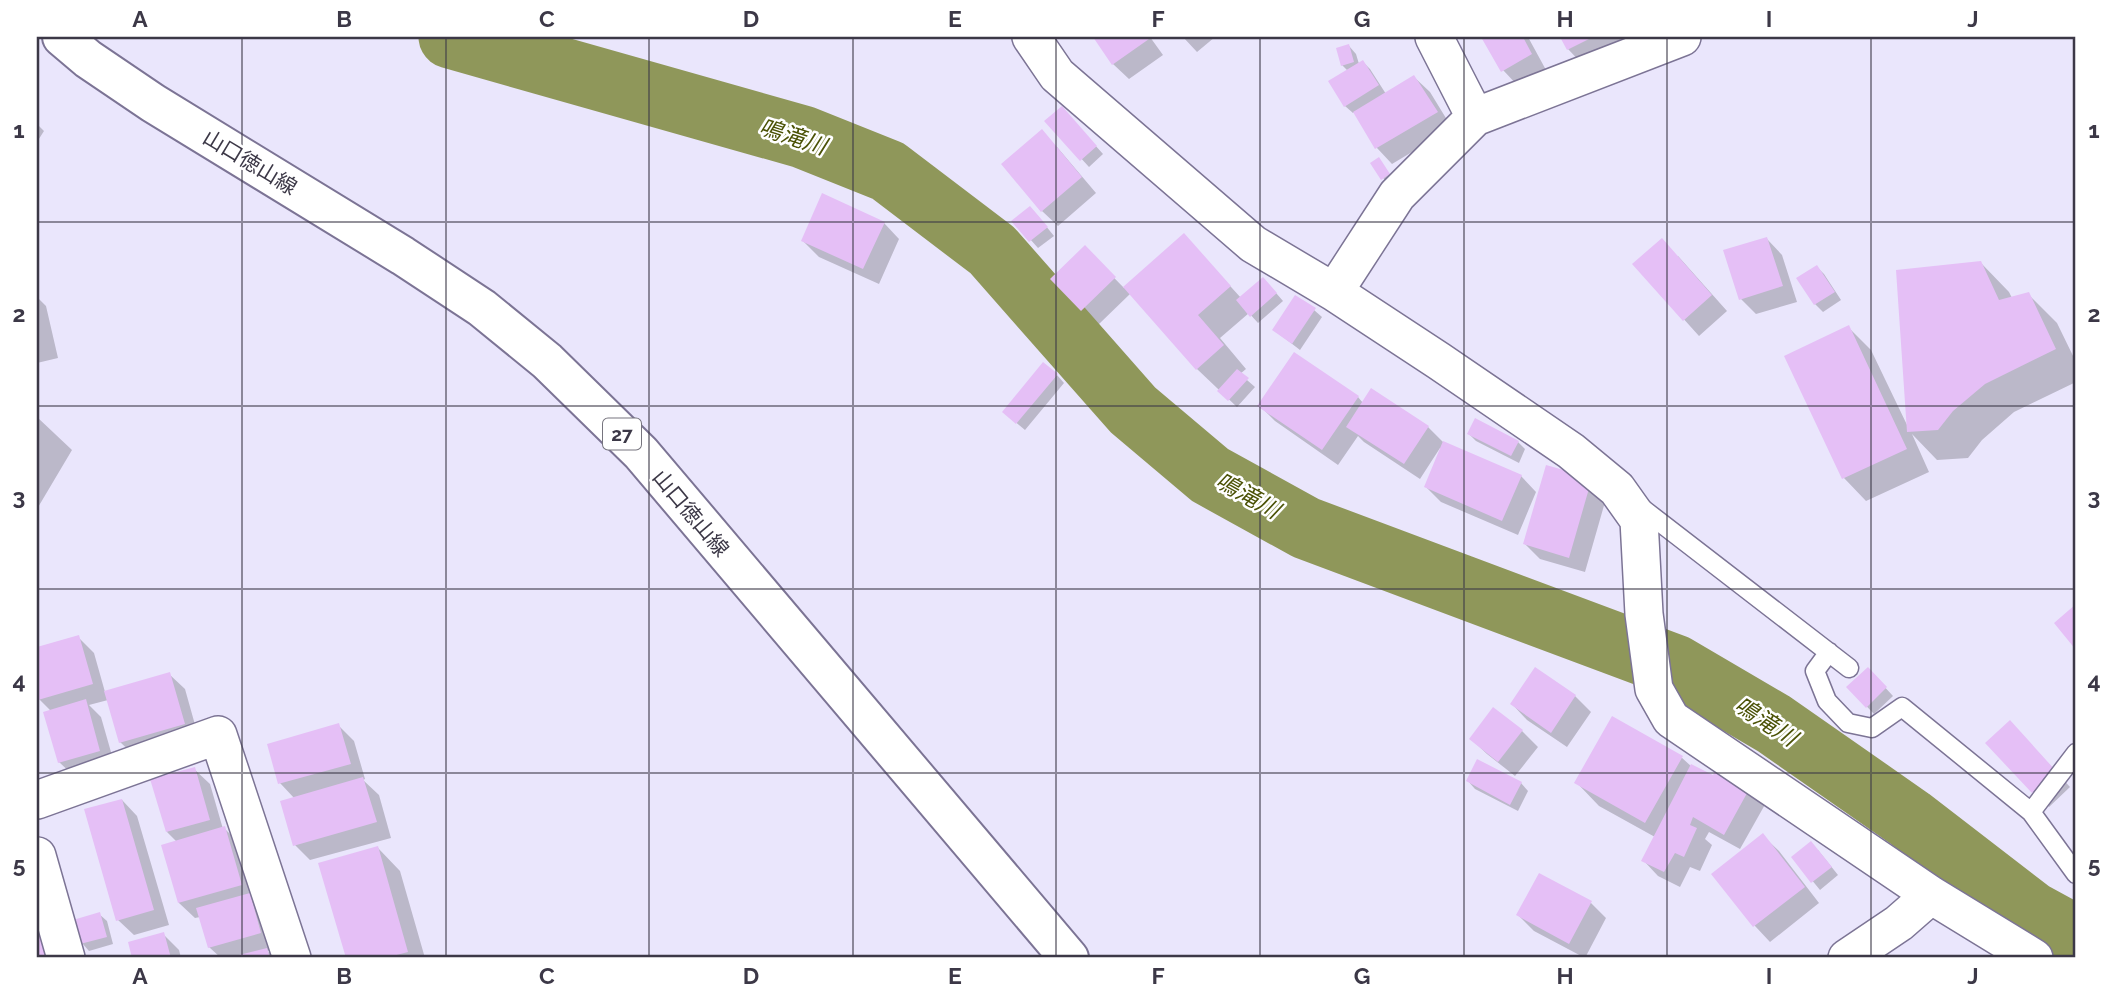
<svg xmlns="http://www.w3.org/2000/svg" width="2113" height="995" font-family="Raleway,'Noto Sans JP',sans-serif">
  <style>
    .shadow { fill: #0003 }
    .lines { fill: none; stroke-linecap: round; stroke-linejoin: round }
    .river { stroke: #8f975a; stroke-width: 63 }
    .building { fill: #e5bff6 }
    .lane-casing { stroke: #7c7495; stroke-width: 21 }
    .street-casing { stroke: #7c7495; stroke-width: 40 }
    .primary-casing { stroke: #7c7495; stroke-width: 42 }
    .lane { stroke: #fff; stroke-width: 18 }
    .street { stroke: #fff; stroke-width: 37 }
    .primary { stroke: #fff; stroke-width: 38 }
    .grid { fill: none; stroke: #3c3847; stroke-width: 2; stroke-opacity: 0.55 }
    .labels { text-anchor: middle; dominant-baseline: central; stroke-width: 5; stroke-linejoin: round; paint-order: stroke }
    .shield { fill: #fff; stroke: #76747e; stroke-width: 2 }
    .shield-label { font-size: 19px; font-weight: bold; fill: #3c3847 }
    .street-label { font-size: 21px; fill: #3c3847; stroke: #fff }
    .water-label { font-size: 23px; font-style: italic; fill: #4b5206; stroke: #fff }
    .neatline { fill: none; stroke: #3c3847; stroke-width: 2.5 }
    .grid-label { font-size: 23px; text-anchor: middle; font-weight: bold; fill: #3c3847 }
  </style>
  <rect width="100%" height="100%" fill="#eae6fc"/>
  <!-- shadow -->
  <path class="shadow" d="M1095 37H1150L1163 55 1129 79 1113 64Z
    M1183 37H1215L1197 52Z
    M1483 37H1528L1546 70 1518 86 1503 70Z
    M1562 37H1619L1623 45 1583 65 1568 49Z
    M1349 46 1356 54 1359 64 1363 62 1370 69 1386 94 1414 77 1430 92 1452 128 1392 164 1377 148 1355 112 1353 113 1345 106 1348 71 1342 65Z
    M1069 116 1103 154 1089 167 1047 121Z
    M37 124 44 131 37 142Z
    M1057 147 1096 193 1058 226 1042 211Z
    M1378 159 1396 183 1390 187 1372 163Z
    M1037 215 1054 236 1038 248 1014 221Z
    M884 223 899 239 879 284 819 257 803 241Z
    M1184 235 1241 298 1270 286 1283 301 1258 323 1249 313 1220 338 1246 369 1240 374 1255 387 1237 407 1197 369 1131 293 1098 325 1053 279 1085 248 1124 288Z
    M1767 239 1782 255 1797 302 1756 314 1741 299Z
    M1678 256 1727 311 1699 336 1635 265Z
    M1980 262 2009 292 2012 298 2028 294 2057 323 2076 362V382L2014 412 1982 440 1968 458 1937 460 1912 434 1929 472 1866 501 1844 478 1786 356 1848 327 1871 350 1908 427Z
    M1817 267 1824 274 1841 300 1823 312 1815 304 1798 279Z
    M37 297 46 306 58 358 37 363Z
    M1314 310 1322 317 1300 350 1274 330Z
    M1057 375 1064 383 1025 430 1012 419Z
    M1358 397 1363 403 1428 427 1443 442 1521 476 1536 492 1518 535 1441 502 1426 487 1442 449 1440 448 1420 479 1364 442 1358 436 1338 465 1275 421 1260 406Z
    M37 417 72 450 37 509Z
    M1469 434 1518 442 1525 449 1519 463 1476 441Z
    M1547 467 1607 495 1585 572 1540 559 1525 544Z
    M78 637 94 653 105 692 169 674 185 689 199 739 136 757 120 742 108 700 89 705 101 717 115 766 75 777 59 762 51 711 39 699 37 691V649Z
    M1868 669 1893 696 1874 714 1848 687Z
    M1575 696 1591 712 1567 747 1527 720 1512 704Z
    M1494 709 1522 731 1538 747 1515 776 1487 754 1471 739Z
    M338 725 354 741 365 779 363 780 379 795 391 838 310 860 295 845V799L280 783Z
    M2025 738 2070 787 2049 807 1988 743Z
    M1681 757 1692 767 1767 801 1740 849 1709 832 1705 839 1712 845 1700 871 1690 867 1680 887 1658 876 1643 860 1655 837 1599 806 1577 783Z
    M194 769 210 784 223 829 224 828 240 844 276 948 267 951 275 958H221L209 947 200 917 195 918 179 903 177 842 167 832Z
    M1468 781 1521 783 1528 791 1518 811 1475 789Z
    M122 800 137 816 169 925 134 935 118 920Z
    M1763 836 1779 851 1819 903 1770 942 1755 926 1714 874Z
    M378 848 400 871 425 958H347L321 864Z
    M1818 850 1838 875 1820 890 1793 857Z
    M1591 903 1606 918 1585 958 1534 931 1518 915Z
    M99 914 107 921 113 944 89 951 82 943Z
    M163 934 179 950 181 958H134L130 944Z"/>
  <g class="lines">
    <!-- river -->
    <path class="river" d="M450 37 803 137 888 171 992 250 1133 410 1210 475 1306 528 1675 666 1774 724 1910 819 2032 913 2076 937"/>
  </g>
  <!-- building -->
  <path class="building" d="M1093 37H1147L1149 39 1112 65Z
    M1481 37H1523L1532 54 1501 72Z
    M1560 37H1593L1567 50Z
    M1349 44 1354 62 1341 66 1336 48Z
    M1363 60 1379 85 1344 107 1328 81Z
    M1414 75 1438 112 1375 149 1353 112Z
    M1062 106 1097 146 1080 161 1044 121Z
    M1042 129 1082 177 1041 212 1001 164Z
    M1379 157 1390 174 1381 180 1370 163Z
    M822 193 885 222 863 269 801 241Z
    M1030 206 1048 227 1029 242 1011 221Z
    M1184 233 1231 286 1198 315 1224 345 1196 370 1123 287Z
    M1767 237 1783 286 1739 300 1723 250Z
    M1662 238 1712 295 1683 321 1632 264Z
    M1085 245 1116 277 1081 311 1050 279Z
    M1981 261 1999 300 2029 292 2056 349 1985 384 1953 411 1938 430 1907 432 1896 270Z
    M1817 265 1835 292 1814 305 1796 278Z
    M1263 277 1277 293 1250 317 1236 300Z
    M1295 295 1316 308 1292 344 1272 330Z
    M1849 325 1907 449 1842 479 1784 356Z
    M1294 352 1359 396 1322 450 1257 406Z
    M1043 362 1058 374 1016 424 1002 412Z
    M1237 369 1249 378 1228 401 1217 391Z
    M1371 388 1429 426 1404 464 1346 427Z
    M1475 418 1519 441 1511 456 1467 434Z
    M1443 441 1522 475 1502 521 1424 487Z
    M1546 465 1592 478 1569 558 1523 544Z
    M2076 604V650L2054 623Z
    M79 635 93 684 38 700 37 647Z
    M1535 667 1576 695 1551 733 1510 704Z
    M1868 667 1887 687 1866 708 1846 687Z
    M170 672 185 724 119 743 104 691Z
    M86 699 100 751 58 763 43 712Z
    M1493 707 1523 730 1498 762 1469 739Z
    M1612 716 1683 756 1645 823 1574 783Z
    M2010 720 2056 771 2032 793 1985 743Z
    M339 723 351 764 278 784 267 744Z
    M1477 759 1522 782 1510 805 1466 781Z
    M1691 764 1713 775 1719 765 1752 784 1724 835 1693 817 1690 825 1697 828 1684 857 1675 853 1664 872 1641 861Z
    M195 767 210 820 166 832 150 779Z
    M363 777 377 822 293 846 280 801Z
    M122 799 154 910 116 921 84 809Z
    M225 826 242 885 178 903 161 845Z
    M1763 833 1805 887 1753 927 1711 874Z
    M1811 841 1832 867 1811 883 1791 857Z
    M378 846 408 952 385 958H346L318 863Z
    M1539 873 1592 901 1569 944 1516 915Z
    M250 893 261 933 208 948 196 908Z
    M100 912 107 937 80 944 73 920Z
    M37 926 47 958H37Z
    M164 932 171 958H132L128 942Z
    M267 948 270 958H231V957Z"/>
  <g class="lines">
    <defs>
      <path id="lane" d="M1639 506 1849 668
        M1829 652 1815 671 1827 701 1848 723 1872 728 1902 707 2031 812 2076 874
        M2031 812 2076 753"/>
      <path id="street" d="M1031 37 1057 75 1253 244 1334 292 1439 361 1571 451 1617 489 1639 520 1644 614 1654 689 1671 719 1931 895 2034 958
        M1434 37 1475 117
        M1334 292 1397 195 1475 117 1682 37
        M37 800 218 735 292 958
        M37 856 66 958
        M1847 958 1899 923 1931 895"/>
      <path id="primary" d="M62 37 88 59 153 103 403 256 482 308 547 361 641 453 1069 958"/>
    </defs>
    <!-- lane casing -->
    <use href="#lane" class="lane-casing"/>
    <!-- street casing -->
    <use href="#street" class="street-casing"/>
    <!-- primary casing -->
    <use href="#primary" class="primary-casing"/>
    <!-- lane -->
    <use href="#lane" class="lane"/>
    <!-- street -->
    <use href="#street" class="street"/>
    <!-- primary -->
    <use href="#primary" class="primary"/>
  </g>
  <!-- grid -->
  <path class="grid" d="M242 37V958M446 37V958M649 37V958M853 37V958M1056 37V958M1260 37V958M1464 37V958M1667 37V958M1871 37V958M37 222H2076M37 406H2076M37 589H2076M37 773H2076"/>
  <g class="labels">
    <!-- shield labels -->
    <rect class="shield" x="603" y="418.5" width="38" height="31" rx="5"/>
    <g class="shield-label">
      <text x="622" y="434">27</text>
    </g>
    <!-- street labels -->
    <g class="street-label">
      <text transform="translate(250 162) rotate(31)">山口徳山線</text>
      <text transform="translate(691 513) rotate(50)">山口徳山線</text>
    </g>
    <!-- water labels -->
    <g class="water-label">
      <text transform="translate(793 136) rotate(18)">鳴滝川</text>
      <text transform="translate(1248 495) rotate(29)">鳴滝川</text>
      <text transform="translate(1766 721) rotate(33)">鳴滝川</text>
    </g>
  </g>
  <!-- border -->
  <rect width="2113" height="995" fill="none" stroke="#ffffff" stroke-width="77"/>
  <rect x="38" y="38" width="2036" height="918" class="neatline"/>
  <g class="grid-label">
    <text x="140" y="27">A</text>
    <text x="344" y="27">B</text>
    <text x="547" y="27">C</text>
    <text x="751" y="27">D</text>
    <text x="955" y="27">E</text>
    <text x="1158" y="27">F</text>
    <text x="1362" y="27">G</text>
    <text x="1565" y="27">H</text>
    <text x="1769" y="27">I</text>
    <text x="1973" y="27">J</text>
    <text x="19" y="138">1</text>
    <text x="2094" y="138">1</text>
    <text x="19" y="322">2</text>
    <text x="2094" y="322">2</text>
    <text x="19" y="505">3</text>
    <text x="2094" y="505">3</text>
    <text x="19" y="689">4</text>
    <text x="2094" y="689">4</text>
    <text x="19" y="873">5</text>
    <text x="2094" y="873">5</text>
    <text x="140" y="984">A</text>
    <text x="344" y="984">B</text>
    <text x="547" y="984">C</text>
    <text x="751" y="984">D</text>
    <text x="955" y="984">E</text>
    <text x="1158" y="984">F</text>
    <text x="1362" y="984">G</text>
    <text x="1565" y="984">H</text>
    <text x="1769" y="984">I</text>
    <text x="1973" y="984">J</text>
  </g>
</svg>
